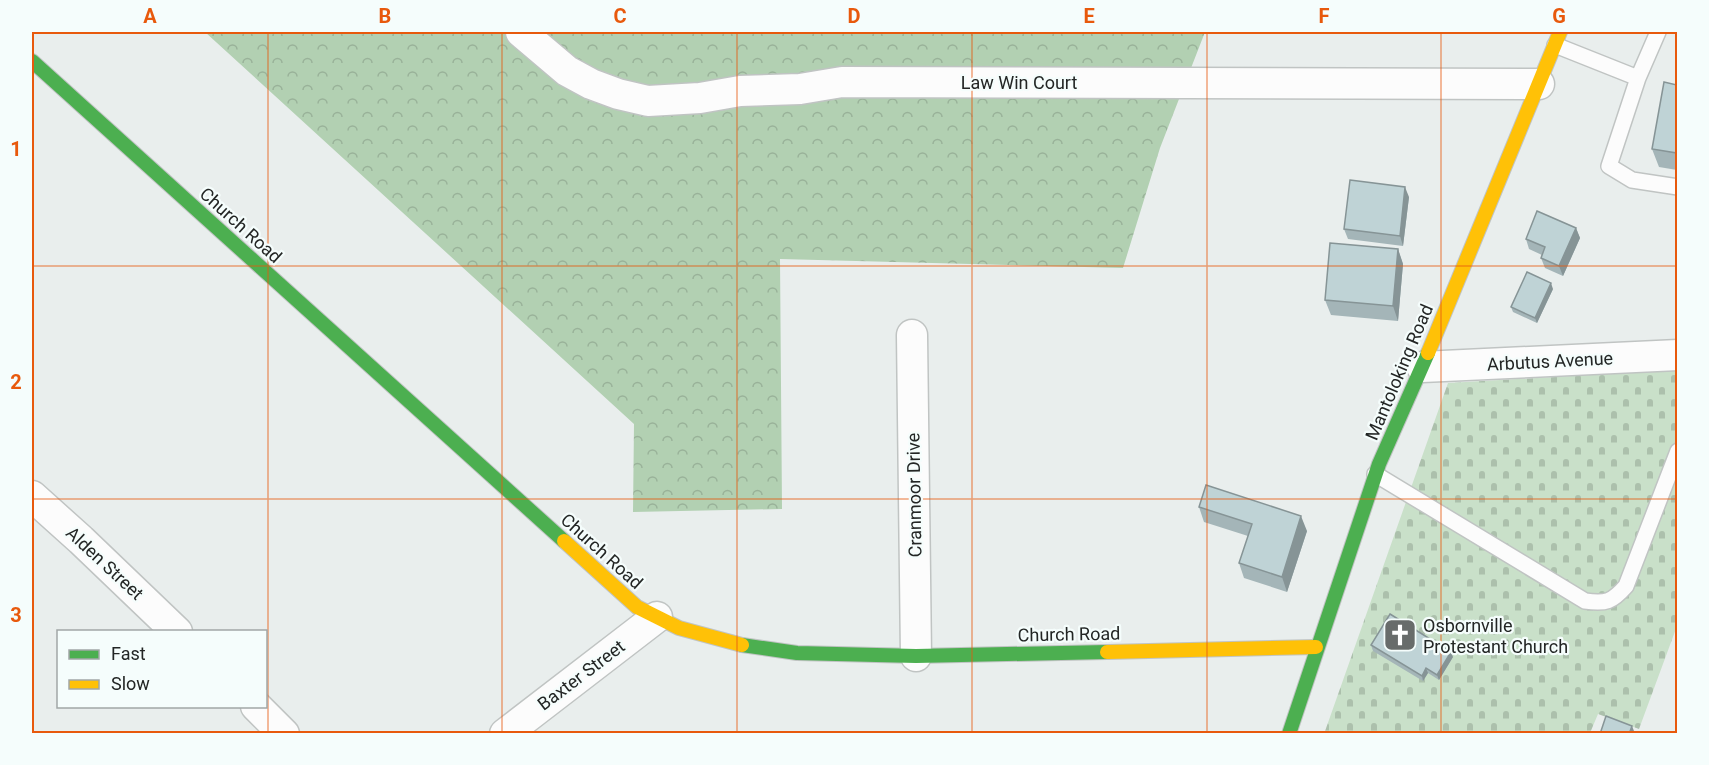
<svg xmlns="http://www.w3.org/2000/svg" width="1709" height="765" font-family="Roboto,sans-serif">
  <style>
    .forest { fill: url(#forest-crowns) }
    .cemetery { fill: url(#cemetery-stones) }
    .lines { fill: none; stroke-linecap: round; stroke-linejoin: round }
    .lane-casing { stroke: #c0c4c3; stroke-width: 18 }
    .street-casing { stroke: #c0c4c3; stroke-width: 33 }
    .fast-casing { stroke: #c0c4c3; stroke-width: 16 }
    .slow-casing { stroke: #c0c4c3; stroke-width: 16 }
    .lane { stroke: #fcfcfc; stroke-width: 15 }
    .street { stroke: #fcfcfc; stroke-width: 30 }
    .fast { stroke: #4caf50; stroke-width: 14 }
    .slow { stroke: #ffc107; stroke-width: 14 }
    .wall { fill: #a4b5b8 }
    .shaded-wall { fill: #869496 }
    .building { fill: #bfd3d6; stroke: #869496; stroke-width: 1.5 }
    .grid { fill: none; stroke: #e8590c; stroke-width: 1.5; stroke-opacity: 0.55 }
    .labels { text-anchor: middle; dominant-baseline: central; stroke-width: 4.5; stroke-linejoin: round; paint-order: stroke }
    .street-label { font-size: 18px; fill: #232625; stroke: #f5fdfc }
    .poi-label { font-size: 18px; fill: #232625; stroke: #f5fdfc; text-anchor: start }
    .neatline { fill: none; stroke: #e8590c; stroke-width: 2 }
    .grid-label { font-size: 20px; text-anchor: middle; font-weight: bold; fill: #e8590c }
  </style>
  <defs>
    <pattern id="forest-crowns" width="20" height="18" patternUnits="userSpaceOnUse" patternTransform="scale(1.5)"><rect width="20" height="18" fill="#b2d0b2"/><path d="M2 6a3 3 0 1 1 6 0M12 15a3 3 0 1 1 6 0" fill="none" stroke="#99b299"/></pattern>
    <pattern id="cemetery-stones" width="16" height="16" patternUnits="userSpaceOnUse" patternTransform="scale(1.5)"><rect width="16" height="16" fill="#c9e0c9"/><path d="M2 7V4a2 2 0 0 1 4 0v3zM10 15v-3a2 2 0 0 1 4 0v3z" fill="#acc0ac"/></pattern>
  </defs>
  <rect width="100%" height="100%" fill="#e9eeed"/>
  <!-- forest -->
  <path class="forest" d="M205 32H1205L1160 148 1123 268 780 259 782 509 633 512 634 424Z"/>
  <!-- cemetery -->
  <path class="cemetery" d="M1677 370V626L1639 729 1598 714 1590 733 1324 734 1448 383Z"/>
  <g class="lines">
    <defs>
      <path id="lane" d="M1555 45 1638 78 1658 32
        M1638 78 1609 166 1632 180 1678 187
        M1375 474 1585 601C1606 604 1612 602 1626 586L1678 451"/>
      <path id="street" d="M521 32 567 71 591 84 618 94 648 101 700 98 740 91 800 89 842 82 1539 84
        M912 335 916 656
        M1422 367 1678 355
        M32 496 81 540 177 632
        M256 706 284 734
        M505 734 657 617"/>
      <path id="fast" d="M32 61 564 541
        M742 645 797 653 916 656 1107 652
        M1289 734 1379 464 1428 353"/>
      <path id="slow" d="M1428 353 1560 32
        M564 541 637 607 679 628 742 645
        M1107 652 1316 647"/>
    </defs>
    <!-- lane casing -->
    <use href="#lane" class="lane-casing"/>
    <!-- street casing -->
    <use href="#street" class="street-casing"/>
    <!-- fast casing -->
    <use href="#fast" class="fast-casing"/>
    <!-- slow casing -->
    <use href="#slow" class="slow-casing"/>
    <!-- lane -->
    <use href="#lane" class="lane"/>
    <!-- street -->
    <use href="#street" class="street"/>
    <!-- fast -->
    <use href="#fast" class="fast"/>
    <!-- slow -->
    <use href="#slow" class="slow"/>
  </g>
  <!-- wall -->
  <path class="wall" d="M1677 85V170L1659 167 1652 149Z
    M1409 197 1403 246 1348 239 1344 229Z
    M1576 228 1580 238 1563 276 1545 268 1541 258 1542 255 1529 249 1526 239Z
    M1398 249 1403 264 1398 321 1331 315 1325 300Z
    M1553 289 1537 323 1513 312 1511 307Z
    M1199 507 1307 531 1287 592 1244 578 1239 563 1248 536 1204 522Z
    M1371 645 1453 657 1439 680 1428 673 1423 681 1373 651Z"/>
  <!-- shaded-wall -->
  <path class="shaded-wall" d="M1405 187 1409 197 1403 246 1400 236Z
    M1576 228 1580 238 1563 276 1559 266Z
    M1398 249 1403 264 1398 321 1393 306Z
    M1551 283 1553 289 1537 323 1535 318Z
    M1301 516 1307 531 1287 592 1282 577Z
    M1451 652 1453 657 1439 680 1437 675Z
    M1426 668 1428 673 1423 681 1422 676Z
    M1632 726 1634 731 1633 734H1629Z"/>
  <!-- building -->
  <path class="building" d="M1664 82 1677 85V153L1652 149Z
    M1350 180 1405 187 1400 236 1344 229Z
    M1537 211 1576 228 1559 266 1541 258 1545 247 1526 239Z
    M1330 243 1398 249 1393 306 1325 300Z
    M1527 272 1551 283 1535 318 1511 307Z
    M1206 485 1301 516 1282 577 1239 563 1252 524 1199 507Z
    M1390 614 1451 652 1437 675 1426 668 1422 676 1371 645Z
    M1606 716 1632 726 1629 734H1600Z"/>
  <!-- grid -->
  <path class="grid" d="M268 32V734M502 32V734M737 32V734M972 32V734M1207 32V734M1441 32V734M32 266H1678M32 499H1678"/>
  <!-- icons -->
  <defs>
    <symbol id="church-square" viewBox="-11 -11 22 22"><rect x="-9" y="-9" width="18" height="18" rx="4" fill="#686c6b" stroke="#f5fdfc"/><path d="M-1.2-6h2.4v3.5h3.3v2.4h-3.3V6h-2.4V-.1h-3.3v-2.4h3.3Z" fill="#fff"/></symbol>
  </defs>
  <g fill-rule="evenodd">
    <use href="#church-square" x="1381" y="616" width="38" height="38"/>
  </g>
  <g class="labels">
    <!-- street labels -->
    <g class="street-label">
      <text x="1019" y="82">Law Win Court</text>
      <text transform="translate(241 225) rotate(42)">Church Road</text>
      <text transform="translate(1550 361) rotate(-3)">Arbutus Avenue</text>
      <text transform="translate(1399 372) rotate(-67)">Mantoloking Road</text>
      <text transform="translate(914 495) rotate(-91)">Cranmoor Drive</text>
      <text transform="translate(602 551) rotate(42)">Church Road</text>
      <text transform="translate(105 563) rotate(43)">Alden Street</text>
      <text transform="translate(1069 634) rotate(-1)">Church Road</text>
      <text transform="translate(581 675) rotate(-37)">Baxter Street</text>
    </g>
    <!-- poi labels -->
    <g class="poi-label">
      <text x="1423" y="625">Osbornville<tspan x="1423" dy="21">Protestant Church</tspan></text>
    </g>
  </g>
  <!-- border -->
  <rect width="1709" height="765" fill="none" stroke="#f5fdfc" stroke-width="66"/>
  <!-- legend -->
  <rect x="57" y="630" width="210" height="78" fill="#f5fdfc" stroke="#a1a7a6" stroke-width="1.5"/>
  <rect x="69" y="650" width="30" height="9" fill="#4caf50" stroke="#a1a7a6" stroke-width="1.5"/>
  <text x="111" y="660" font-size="18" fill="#232625">Fast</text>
  <rect x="69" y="680" width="30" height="9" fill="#ffc107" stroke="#a1a7a6" stroke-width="1.5"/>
  <text x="111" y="690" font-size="18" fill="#232625">Slow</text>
  <rect x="33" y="33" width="1643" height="699" class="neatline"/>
  <g class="grid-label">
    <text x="150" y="23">A</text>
    <text x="385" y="23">B</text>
    <text x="620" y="23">C</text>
    <text x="854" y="23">D</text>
    <text x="1089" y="23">E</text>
    <text x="1324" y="23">F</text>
    <text x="1559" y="23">G</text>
    <text x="16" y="156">1</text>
    <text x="16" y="389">2</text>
    <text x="16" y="622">3</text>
  </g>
</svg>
